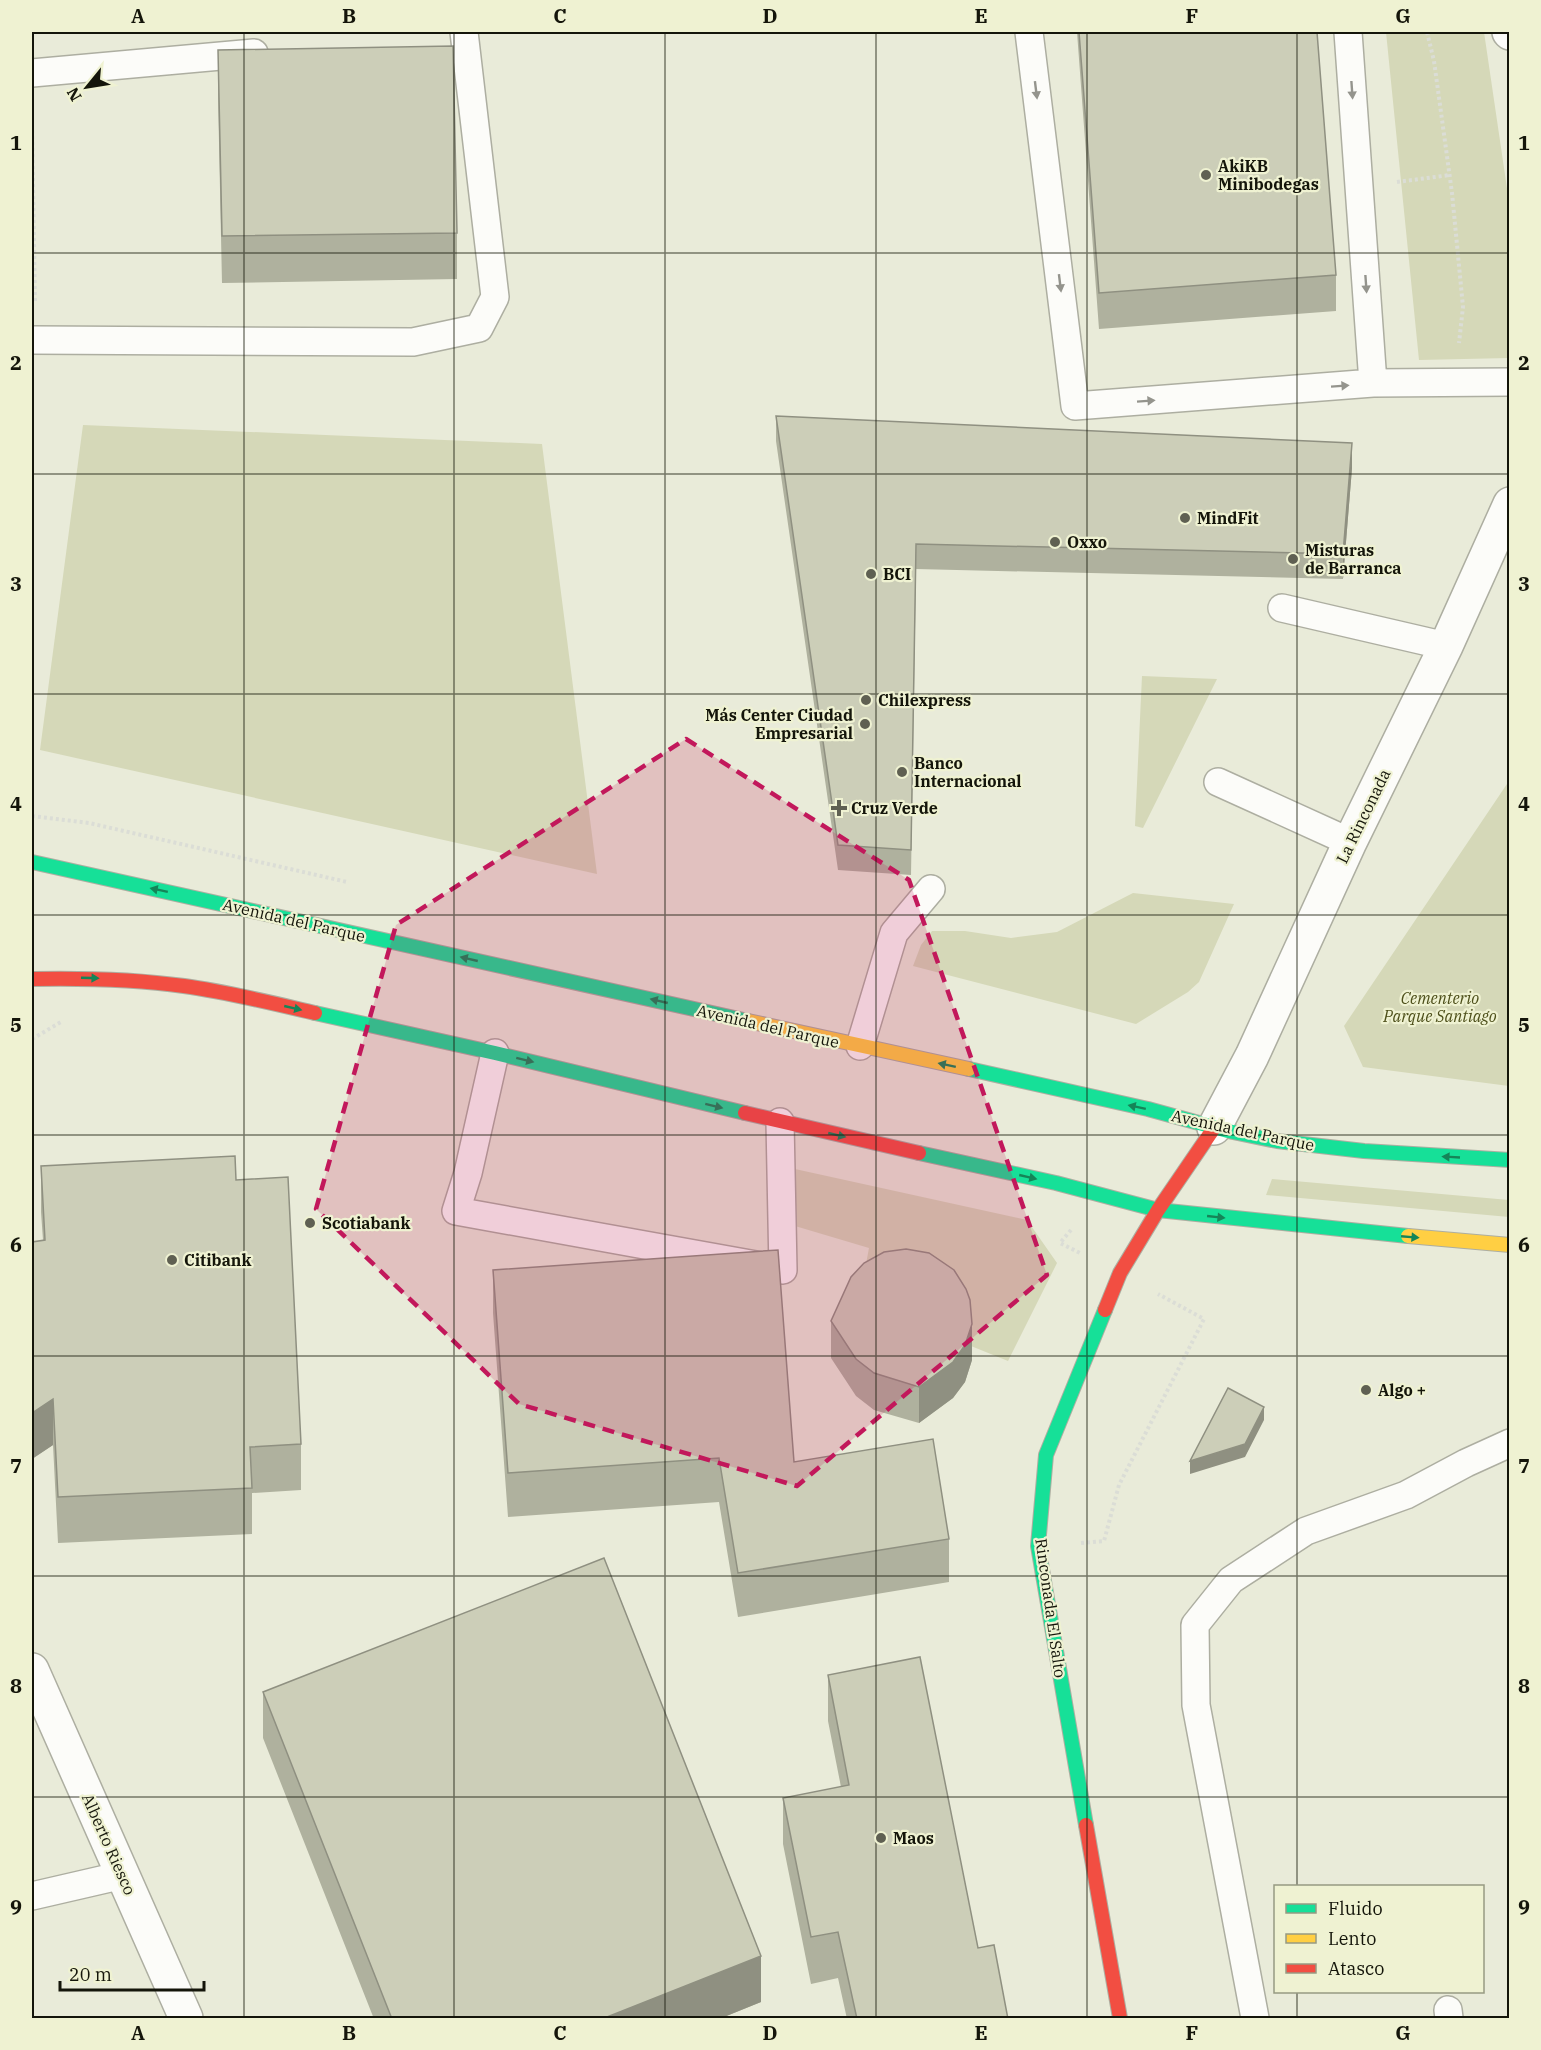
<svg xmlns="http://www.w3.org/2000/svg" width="1541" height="2050" font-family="'IBM Plex Serif',serif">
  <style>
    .green { fill: #d5d8b8 }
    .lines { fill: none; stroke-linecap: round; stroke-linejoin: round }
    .lane-casing { stroke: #adaea1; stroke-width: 30 }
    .street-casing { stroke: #adaea1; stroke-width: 36 }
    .fast-casing { stroke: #adaea1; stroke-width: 16 }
    .slow-casing { stroke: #adaea1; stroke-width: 16 }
    .jam-casing { stroke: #adaea1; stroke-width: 16 }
    .path { stroke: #dbddd6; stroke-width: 4; stroke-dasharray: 3 3; stroke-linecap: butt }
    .lane { stroke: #fcfcf9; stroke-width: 27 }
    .street { stroke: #fcfcf9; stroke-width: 33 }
    .fast { stroke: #16e098; stroke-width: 14 }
    .slow { stroke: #ffcf43; stroke-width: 14 }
    .jam { stroke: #f24e42; stroke-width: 14 }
    .wall { fill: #afb19e }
    .shaded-wall { fill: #8f9081 }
    .building { fill: #ccceb8; stroke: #8f9081; stroke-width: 1.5 }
    .oneway { fill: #94948d }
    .oneway2 { fill: #158558 }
    .marked { fill: #c2185b; fill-opacity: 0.2; stroke: #c2185b; stroke-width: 4.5; stroke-dasharray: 12 8; stroke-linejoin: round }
    .grid { fill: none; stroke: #14150a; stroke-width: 1.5; stroke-opacity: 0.55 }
    .poi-dot { fill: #5f6052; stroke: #eff2d2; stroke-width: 2 }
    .labels { text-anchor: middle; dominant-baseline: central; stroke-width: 4.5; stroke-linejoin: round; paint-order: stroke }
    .poi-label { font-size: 16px; font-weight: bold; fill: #14150a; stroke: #eff2d2; text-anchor: start }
    .street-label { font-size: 16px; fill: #14150a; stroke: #eff2d2 }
    .park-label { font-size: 16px; font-style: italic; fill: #4d4f1a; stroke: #eff2d2 }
    .neatline { fill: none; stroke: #14150a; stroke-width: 2 }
    .grid-label { font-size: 20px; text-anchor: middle; font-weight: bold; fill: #14150a }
  </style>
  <rect width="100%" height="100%" fill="#e9ebd9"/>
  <!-- green -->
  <path class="green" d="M1386 32H1484L1509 202V358L1419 360Z
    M83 425 542 444 597 874 40 750Z
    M1142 676 1217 679 1143 828 1135 826Z
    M1509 781V1086L1363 1067 1344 1026Z
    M1133 893 1234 904 1199 982 1188 992 1136 1024 913 966 921 945 932 931H965L1011 938 1057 932Z
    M795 1169 1027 1220 1057 1263 1008 1361 971 1346 863 1280 869 1248 795 1226Z
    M1272 1179 1509 1200V1217L1266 1195Z"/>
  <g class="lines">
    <defs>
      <path id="lane" d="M1029 32 1075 406 1373 383 1510 382
        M1348 32 1373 383
        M32 73 254 53
        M32 340 413 342 479 328 495 297 464 32
        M1282 608 1446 646
        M1218 782 1350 842
        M860 1046 894 933 931 889
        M495 1053 468 1173 456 1211 783 1270 780 1122
        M32 1896 123 1875
        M1448 2010 1449 2018
        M1255 2018 1196 1705 1195 1625 1231 1580 1306 1531 1406 1495 1466 1463 1510 1443"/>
      <path id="street" d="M1509 32 1510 33
        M1214 1128 1252 1056 1350 842 1446 646 1510 504
        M32 1670 186 2018"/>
      <path id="fast" d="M32 862 748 1021
        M315 1013 495 1053 745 1113
        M969 1069 1148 1109 1228 1131 1277 1141 1364 1151 1510 1160
        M919 1153 1056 1183 1158 1210 1408 1236
        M1086 1825 1038 1546 1046 1455 1105 1310"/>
      <path id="slow" d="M748 1021 969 1069
        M1408 1236 1510 1245"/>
      <path id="jam" d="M32 979C83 978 133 979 184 986 228 992 272 1003 315 1013
        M745 1113 919 1153
        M1105 1310 1120 1273 1158 1210 1214 1128
        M1086 1825 1120 2018"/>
    </defs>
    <!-- lane casing -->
    <use href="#lane" class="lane-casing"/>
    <!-- street casing -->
    <use href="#street" class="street-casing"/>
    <!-- fast casing -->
    <use href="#fast" class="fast-casing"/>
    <!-- slow casing -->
    <use href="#slow" class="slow-casing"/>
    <!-- jam casing -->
    <use href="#jam" class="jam-casing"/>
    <!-- path -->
    <path class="path" d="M1427 32 1434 61 1452 193 1463 307 1459 343
      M32 124 35 303
      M1397 182 1450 175
      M32 816 89 823 347 882
      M32 1039 61 1022
      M1071 1230 1060 1243 1082 1254
      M1081 1543 1104 1541 1119 1485 1204 1319 1158 1294"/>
    <!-- lane -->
    <use href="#lane" class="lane"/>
    <!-- street -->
    <use href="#street" class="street"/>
    <!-- fast -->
    <use href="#fast" class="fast"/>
    <!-- slow -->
    <use href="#slow" class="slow"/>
    <!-- jam -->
    <use href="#jam" class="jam"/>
  </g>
  <!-- wall -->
  <path class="wall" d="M1077 32H1317L1336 275V311L1099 329Z
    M218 50 457 233V279L222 283 218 96Z
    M776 416 1352 468 1343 579 916 569 911 875 838 870 776 441Z
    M41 1166 236 1180 301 1444V1490L252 1493V1534L58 1543 53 1445 32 1459V1242L43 1240 41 1212Z
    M493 1270 794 1462 949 1539V1582L738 1617 719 1502 508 1517 493 1313Z
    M831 1321 972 1360 965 1382 953 1398 919 1423 874 1410 856 1396 831 1358Z
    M828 1675 978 1948 1008 2019H847L838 1978 811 1984 783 1844V1798L841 1787 828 1721Z
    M263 1692 761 2002 719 2019H374L263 1738Z"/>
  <!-- shaded-wall -->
  <path class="shaded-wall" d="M1352 443V468L1343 579V554Z
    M972 1324V1360L965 1382 953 1398 919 1423V1387Z
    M53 1399V1445L32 1459V1413Z
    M1264 1407V1420L1245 1457 1190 1474V1461Z
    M761 1956V2002L719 2019H602Z"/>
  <!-- building -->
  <path class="building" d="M1079 32H1317L1336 275 1099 293Z
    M453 46 457 233 222 236 218 50Z
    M776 416 1352 443 1343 554 916 544 911 850 838 845Z
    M235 1156 236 1180 288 1177 301 1444 250 1447 252 1488 58 1497 53 1399 32 1413V1242L45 1240 41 1166Z
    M906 1249 929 1253 954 1270 966 1289 970 1300 972 1324 965 1345 953 1362 919 1387 874 1373 856 1359 831 1321 851 1277 864 1263 884 1252Z
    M778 1250 794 1462 933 1439 949 1539 738 1573 719 1458 508 1473 493 1270Z
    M1228 1388 1264 1407 1245 1444 1190 1461Z
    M604 1558 761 1956 602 2019H392L263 1692Z
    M920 1657 978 1948 994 1945 1008 2019H857L838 1932 811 1937 783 1798 849 1785 828 1675Z"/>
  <!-- one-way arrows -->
  <defs><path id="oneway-solid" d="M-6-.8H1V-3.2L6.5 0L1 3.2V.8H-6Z" transform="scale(1.5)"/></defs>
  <g class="oneway">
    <use href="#oneway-solid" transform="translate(1036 90) rotate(83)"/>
    <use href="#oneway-solid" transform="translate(1352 90) rotate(86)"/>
    <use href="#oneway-solid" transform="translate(1060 283) rotate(83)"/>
    <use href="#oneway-solid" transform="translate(1366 284) rotate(86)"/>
    <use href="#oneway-solid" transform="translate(1340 386) rotate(-4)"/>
    <use href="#oneway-solid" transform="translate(1146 401) rotate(-4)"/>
  </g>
  <g class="oneway2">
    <use href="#oneway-solid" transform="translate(159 890) rotate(-168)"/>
    <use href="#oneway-solid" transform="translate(469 959) rotate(-167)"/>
    <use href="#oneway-solid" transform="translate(90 978) rotate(2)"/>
    <use href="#oneway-solid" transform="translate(659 1001) rotate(-167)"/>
    <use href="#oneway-solid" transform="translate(293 1008) rotate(13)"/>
    <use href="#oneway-solid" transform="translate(525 1060) rotate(14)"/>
    <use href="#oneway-solid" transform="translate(947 1065) rotate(-168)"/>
    <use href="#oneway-solid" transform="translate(714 1106) rotate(14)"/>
    <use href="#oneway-solid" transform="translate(1137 1107) rotate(-168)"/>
    <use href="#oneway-solid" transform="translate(837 1135) rotate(13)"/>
    <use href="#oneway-solid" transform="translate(1451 1157) rotate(-177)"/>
    <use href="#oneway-solid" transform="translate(1028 1177) rotate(13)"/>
    <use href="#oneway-solid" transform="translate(1216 1217) rotate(6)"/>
    <use href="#oneway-solid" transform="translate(1410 1237) rotate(5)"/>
  </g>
  <!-- marked area -->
  <path class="marked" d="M686 739 909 880 1047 1275 797 1486 519 1404 316 1209 396 925Z"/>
  <!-- grid -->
  <path class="grid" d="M244 32V2018M454 32V2018M665 32V2018M876 32V2018M1087 32V2018M1297 32V1886M32 253H1510M32 474H1510M32 694H1510M32 915H1510M32 1135H1510M32 1356H1510M32 1576H1510M32 1797H1510M1297 1992V2018"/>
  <!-- markers -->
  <g class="poi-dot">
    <circle cx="1206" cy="175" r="6"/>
    <circle cx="1185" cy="518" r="6"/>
    <circle cx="1055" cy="542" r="6"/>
    <circle cx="1293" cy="559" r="6"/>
    <circle cx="871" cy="574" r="6"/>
    <circle cx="866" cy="700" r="6"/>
    <circle cx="865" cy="724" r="6"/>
    <circle cx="902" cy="772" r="6"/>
    <path d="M836 799h6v6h6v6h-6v6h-6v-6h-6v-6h6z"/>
    <circle cx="310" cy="1223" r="6"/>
    <circle cx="172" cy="1260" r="6"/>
    <circle cx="1366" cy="1390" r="6"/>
    <circle cx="881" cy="1838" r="6"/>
  </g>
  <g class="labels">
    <!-- poi labels -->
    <g class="poi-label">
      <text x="1218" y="166">AkiKB<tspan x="1218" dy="18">Minibodegas</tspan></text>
      <text x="1197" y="518">MindFit</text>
      <text x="1067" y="542">Oxxo</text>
      <text x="1305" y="550">Misturas<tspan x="1305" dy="18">de Barranca</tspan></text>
      <text x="883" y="574">BCI</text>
      <text x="878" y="700">Chilexpress</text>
      <text x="853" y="715" text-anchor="end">Más Center Ciudad<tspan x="853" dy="18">Empresarial</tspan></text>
      <text x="914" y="763">Banco<tspan x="914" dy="18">Internacional</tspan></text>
      <text x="851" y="808">Cruz Verde</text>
      <text x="322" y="1223">Scotiabank</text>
      <text x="184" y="1260">Citibank</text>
      <text x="1378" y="1390">Algo +</text>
      <text x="893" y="1838">Maos</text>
    </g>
    <!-- street labels -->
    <g class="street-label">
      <text transform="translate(1363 816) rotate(-64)">La Rinconada</text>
      <text transform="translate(294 920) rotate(13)">Avenida del Parque</text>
      <text transform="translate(768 1026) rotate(13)">Avenida del Parque</text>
      <text transform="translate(1243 1130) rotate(12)">Avenida del Parque</text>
      <text transform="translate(1051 1608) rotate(82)">Rinconada El Salto</text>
      <text transform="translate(109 1844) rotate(66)">Alberto Riesco</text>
    </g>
    <!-- park labels -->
    <g class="park-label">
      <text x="1440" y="998">Cementerio<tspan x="1440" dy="18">Parque Santiago</tspan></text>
    </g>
  </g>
  <!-- border -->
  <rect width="1541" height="2050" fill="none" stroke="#eff2d2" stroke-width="66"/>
  <!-- legend -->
  <rect x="1274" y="1885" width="210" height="108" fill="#eff2d2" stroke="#979a82" stroke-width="1.5"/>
  <rect x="1286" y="1904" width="30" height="9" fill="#16e098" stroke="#979a82" stroke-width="1.5"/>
  <text x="1328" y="1915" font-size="18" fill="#14150a">Fluido</text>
  <rect x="1286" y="1934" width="30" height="9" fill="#ffcf43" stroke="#979a82" stroke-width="1.5"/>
  <text x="1328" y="1945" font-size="18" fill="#14150a">Lento</text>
  <rect x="1286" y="1964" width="30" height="9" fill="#f24e42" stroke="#979a82" stroke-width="1.5"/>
  <text x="1328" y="1975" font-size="18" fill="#14150a">Atasco</text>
  <!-- north arrow -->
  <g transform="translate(87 87) rotate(240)" stroke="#eff2d2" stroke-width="4.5" paint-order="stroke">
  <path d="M0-4.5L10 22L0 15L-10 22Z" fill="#14150a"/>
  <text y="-9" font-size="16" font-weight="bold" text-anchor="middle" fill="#14150a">N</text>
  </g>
  <!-- scale -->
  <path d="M60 1981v9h144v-9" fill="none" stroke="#14150a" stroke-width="3"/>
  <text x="69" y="1981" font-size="18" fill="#14150a" stroke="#eff2d2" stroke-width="4.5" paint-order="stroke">20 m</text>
  <rect x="33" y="33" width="1475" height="1984" class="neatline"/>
  <g class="grid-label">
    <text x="138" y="23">A</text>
    <text x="349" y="23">B</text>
    <text x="560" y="23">C</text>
    <text x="770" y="23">D</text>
    <text x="981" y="23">E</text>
    <text x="1192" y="23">F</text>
    <text x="1403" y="23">G</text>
    <text x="16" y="150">1</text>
    <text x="1524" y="150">1</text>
    <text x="16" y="370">2</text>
    <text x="1524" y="370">2</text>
    <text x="16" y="591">3</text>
    <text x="1524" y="591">3</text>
    <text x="16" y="811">4</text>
    <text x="1524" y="811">4</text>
    <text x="16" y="1032">5</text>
    <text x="1524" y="1032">5</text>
    <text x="16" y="1252">6</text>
    <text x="1524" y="1252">6</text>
    <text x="16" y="1473">7</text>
    <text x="1524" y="1473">7</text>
    <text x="16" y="1693">8</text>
    <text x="1524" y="1693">8</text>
    <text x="16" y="1914">9</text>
    <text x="1524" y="1914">9</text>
    <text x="138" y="2040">A</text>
    <text x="349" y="2040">B</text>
    <text x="560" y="2040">C</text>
    <text x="770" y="2040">D</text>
    <text x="981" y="2040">E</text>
    <text x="1192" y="2040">F</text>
    <text x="1403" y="2040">G</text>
  </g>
</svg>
